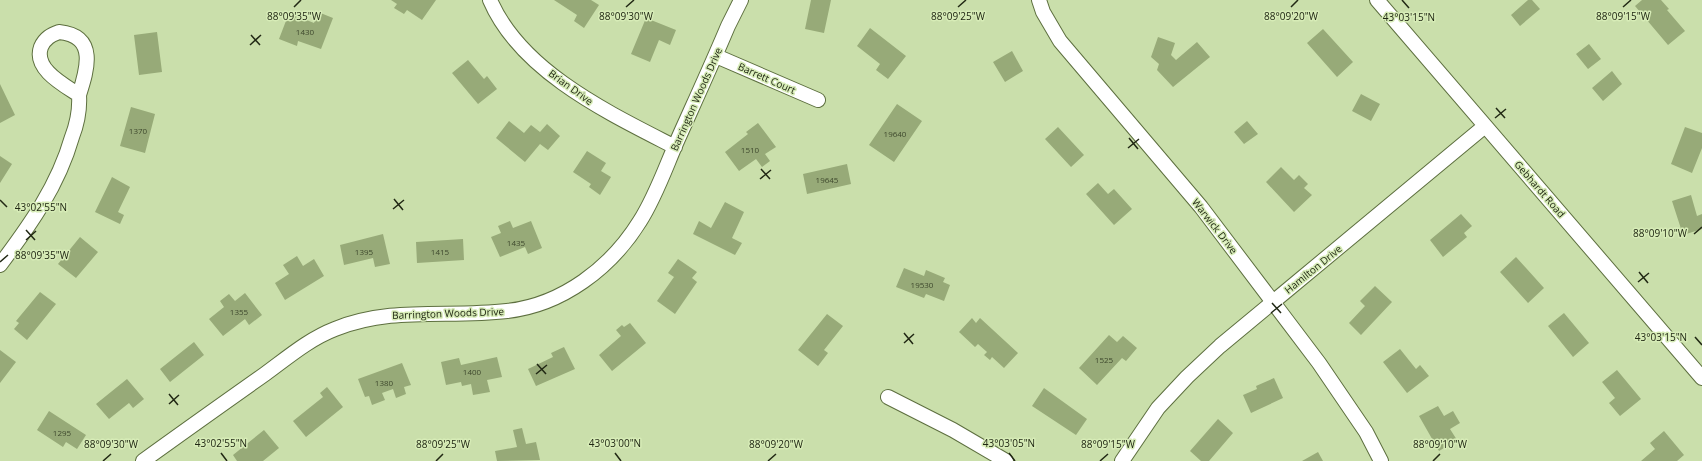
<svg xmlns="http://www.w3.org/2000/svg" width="1702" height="461" font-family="'Open Sans',sans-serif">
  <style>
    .building { fill: #97aa78 }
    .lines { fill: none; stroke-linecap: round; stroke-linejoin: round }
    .minor-casing { stroke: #5d6f3f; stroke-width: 16 }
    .minor { stroke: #fff; stroke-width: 14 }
    .ticks { fill: none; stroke: #212814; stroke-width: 1.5 }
    .labels { text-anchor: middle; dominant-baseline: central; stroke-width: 3; stroke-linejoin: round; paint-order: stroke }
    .number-label { font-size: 8px; fill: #3e482d }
    .street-label { font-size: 10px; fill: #212814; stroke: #d7ecb7 }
    .ticks-label { font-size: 10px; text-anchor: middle; fill: #212814; stroke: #d7ecb7; stroke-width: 3; stroke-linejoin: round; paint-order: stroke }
  </style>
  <rect width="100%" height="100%" fill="#cadfab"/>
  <!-- building -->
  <path class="building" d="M391 0H436L422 20 407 10 404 14 394 8 397 4Z
    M554 0H591L599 5 584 28 574 21 577 15Z
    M811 0H831L824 33 805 29Z
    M1528 0H1532L1540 9 1520 26 1511 15Z
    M1642 0H1661L1669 9 1667 10 1685 31 1668 45 1635 6Z
    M318 12 333 18 321 49 298 41 297 46 279 39 289 13 314 23Z
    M646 18 676 30 670 45 659 40 650 62 631 54Z
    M870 28 906 56 888 79 876 70 880 64 857 46Z
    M1323 29 1353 62 1337 77 1307 43Z
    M157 32 162 72 139 75 134 35Z
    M1158 37 1175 43 1171 55 1176 60 1197 42 1210 57 1173 87 1157 70 1159 64 1151 57Z
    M1589 44 1601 59 1588 69 1576 54Z
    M1012 51 1023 71 1005 82 993 62Z
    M468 60 484 79 487 76 497 89 478 104 452 73Z
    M1612 71 1622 84 1603 101 1592 88Z
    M0 84 15 115 0 123Z
    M1361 94 1380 104 1371 121 1352 111Z
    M897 104 922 121 894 162 869 145Z
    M131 107 155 114 145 153 120 146Z
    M509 121 524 133 531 125 540 132 547 124 560 136 548 150 540 144 525 162 496 138Z
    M1247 121 1258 134 1244 144 1234 132Z
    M758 123 776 147 765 154 770 161 762 167 756 159 739 171 725 152 748 134 746 132Z
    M1058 127 1084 155 1071 167 1045 139Z
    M1685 127 1702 133V148L1692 173 1671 164Z
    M587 151 606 163 601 171 611 177 600 195 589 187 591 184 573 172Z
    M0 156 12 164 0 183Z
    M847 164 851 184 807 194 803 174Z
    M1281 167 1294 180 1299 175 1308 184 1304 188 1312 195 1294 212 1266 182Z
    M112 177 130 187 118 212 124 215 120 224 95 212Z
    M1098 183 1108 194 1114 189 1132 209 1114 225 1086 194Z
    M1691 195 1697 216 1702 214V229L1683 235 1672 201Z
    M725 202 744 212 732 238 742 243 735 255 693 234 699 221 711 228Z
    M1461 214 1472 226 1464 233 1467 237 1443 257 1430 240Z
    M510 221 513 228 531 221 542 248 528 254 525 247 500 257 491 237 501 233 498 226Z
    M383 234 390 264 375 267 373 258 344 265 340 245Z
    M80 237 98 252 76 278 58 264Z
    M463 239 464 260 417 263 416 242Z
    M297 256 303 266 314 259 324 276 285 300 275 283 289 274 283 265Z
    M1516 257 1544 288 1528 303 1500 272Z
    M678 259 697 272 692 278 697 282 675 314 657 301 674 277 668 273Z
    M904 268 924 276 926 270 945 278 943 282 950 285 944 301 926 294 924 298 896 287Z
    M1375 286 1392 302 1361 335 1349 323 1365 306 1360 301Z
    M40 292 56 304 27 340 14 329 19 323 16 321Z
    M245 293 262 315 249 325 245 319 223 336 209 319 224 307 220 301 229 294 235 301Z
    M1564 313 1589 343 1573 357 1548 326Z
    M827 314 843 326 824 350 828 353 818 366 798 350Z
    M972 318 976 323 980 318 1018 353 1004 368 992 357 990 360 984 355 987 352 978 344 975 347 959 332Z
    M630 323 646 343 612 371 599 355 621 336 616 330 622 325 624 327Z
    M1109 335 1117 342 1123 336 1137 348 1126 361 1122 358 1097 385 1079 368Z
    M194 342 204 355 170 382 160 369Z
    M564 347 575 369 536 386 528 369 553 357 551 353Z
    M1400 349 1416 369 1420 365 1429 376 1407 393 1383 362Z
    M0 350 16 362 0 383Z
    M497 357 502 377 487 380 490 392 473 395 471 384 462 386 461 382 446 385 441 362 459 358 461 365Z
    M402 363 411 385 404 387 406 394 396 398 393 389 382 393 385 400 372 405 369 396 365 397 358 379Z
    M1617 370 1641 399 1620 416 1609 403 1615 398 1602 382Z
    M1274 378 1283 398 1251 413 1243 395 1257 389 1256 386Z
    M127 379 144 399 133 408 129 403 109 419 96 404Z
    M327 387 343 407 306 437 293 421 323 397 320 393Z
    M1044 388 1087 419 1076 435 1032 406Z
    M1438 406 1444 416 1453 411 1460 423 1450 429 1457 440 1439 451 1419 416Z
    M49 411 86 435 77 449 66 442 63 447 37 430Z
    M1218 419 1233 433 1209 461H1201L1190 451Z
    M522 428 526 444 536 442 540 460 497 461 495 451 517 447 513 430Z
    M264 430 279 448 263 461H237L233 455Z
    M1664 431 1684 455 1677 461H1641L1655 449 1650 443Z
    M1318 452 1323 461H1302Z"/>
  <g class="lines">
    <defs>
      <path id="minor" d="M490 0C521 72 609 113 675 147
        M1039 0 1043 12 1060 41 1201 207 1319 363 1366 432 1381 461
        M1377 0 1702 378
        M59 32C98 36 87 70 79 95 64 85 33 69 41 47 45 38 51 35 59 32Z
        M716 56 818 100
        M0 265C30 225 58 186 72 137 77 124 80 110 79 95
        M888 397 953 430 1006 461
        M143 461C183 432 224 403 265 374 287 358 309 339 335 329 392 306 448 318 507 311 562 305 611 268 640 221 656 196 666 166 678 139 695 101 712 64 728 26L741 0
        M1122 461 1158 408 1187 377 1220 346 1485 126"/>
    </defs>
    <!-- minor casing -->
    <use href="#minor" class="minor-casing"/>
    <!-- minor -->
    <use href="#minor" class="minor"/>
  </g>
  <!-- ticks -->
  <path class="ticks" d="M1402 0 1409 8M294 7 301 0M626 7 634 0M958 7 966 0M1291 7 1298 0M1623 7 1631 0M251 35 260 45M250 45 261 35M1496 108 1505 118M1495 118 1506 109M1129 138 1138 149M1128 148 1139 139M761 169 770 179M760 179 771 170M394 199 403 210M0 200 7 207M393 209 404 200M26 230 35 240M1694 234 1702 227M26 240 36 231M0 262 8 255M1639 272 1648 283M1638 282 1649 273M1272 303 1281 313M1271 313 1282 304M904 333 913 344M1695 337 1702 345M904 343 914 334M537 364 546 374M536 374 547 365M169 394 178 405M169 404 179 395M221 453 227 461M615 453 621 461M1009 453 1015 461M103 461 111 454M436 461 443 454M768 461 776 454M1100 461 1108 454M1433 461 1440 454"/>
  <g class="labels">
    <!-- number labels -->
    <g class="number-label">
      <text x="305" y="31">1430</text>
      <text x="138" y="130">1370</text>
      <text x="895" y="133">19640</text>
      <text x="750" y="149">1510</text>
      <text x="827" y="179">19645</text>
      <text x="516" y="242">1435</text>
      <text x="364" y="251">1395</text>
      <text x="440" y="251">1415</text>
      <text x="922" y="284">19530</text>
      <text x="239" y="311">1355</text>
      <text x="1104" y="359">1525</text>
      <text x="472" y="371">1400</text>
      <text x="384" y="382">1380</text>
      <text x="62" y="432">1295</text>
    </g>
    <!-- street labels -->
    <g class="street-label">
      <text transform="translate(767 78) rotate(24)">Barrett Court</text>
      <text transform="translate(571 87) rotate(36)">Brian Drive</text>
      <text transform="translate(696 99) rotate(-66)">Barrington Woods Drive</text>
      <text transform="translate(1540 189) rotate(49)">Gebhardt Road</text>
      <text transform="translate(1215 226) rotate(52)">Warwick Drive</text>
      <text transform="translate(1313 269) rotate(-39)">Hamilton Drive</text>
      <text transform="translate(448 313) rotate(-2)">Barrington Woods Drive</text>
    </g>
  </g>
  <g class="ticks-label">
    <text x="294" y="20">88°09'35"W</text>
    <text x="626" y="20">88°09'30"W</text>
    <text x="958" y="20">88°09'25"W</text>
    <text x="1291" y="20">88°09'20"W</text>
    <text x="1623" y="20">88°09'15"W</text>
    <text x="1409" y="21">43°03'15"N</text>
    <text x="41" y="211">43°02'55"N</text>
    <text x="1660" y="237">88°09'10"W</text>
    <text x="42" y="259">88°09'35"W</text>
    <text x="1661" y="341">43°03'15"N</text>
    <text x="221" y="447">43°02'55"N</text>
    <text x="615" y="447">43°03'00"N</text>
    <text x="1009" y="447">43°03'05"N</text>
    <text x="111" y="448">88°09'30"W</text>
    <text x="443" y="448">88°09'25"W</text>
    <text x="776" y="448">88°09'20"W</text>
    <text x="1108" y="448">88°09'15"W</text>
    <text x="1440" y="448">88°09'10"W</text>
  </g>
</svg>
